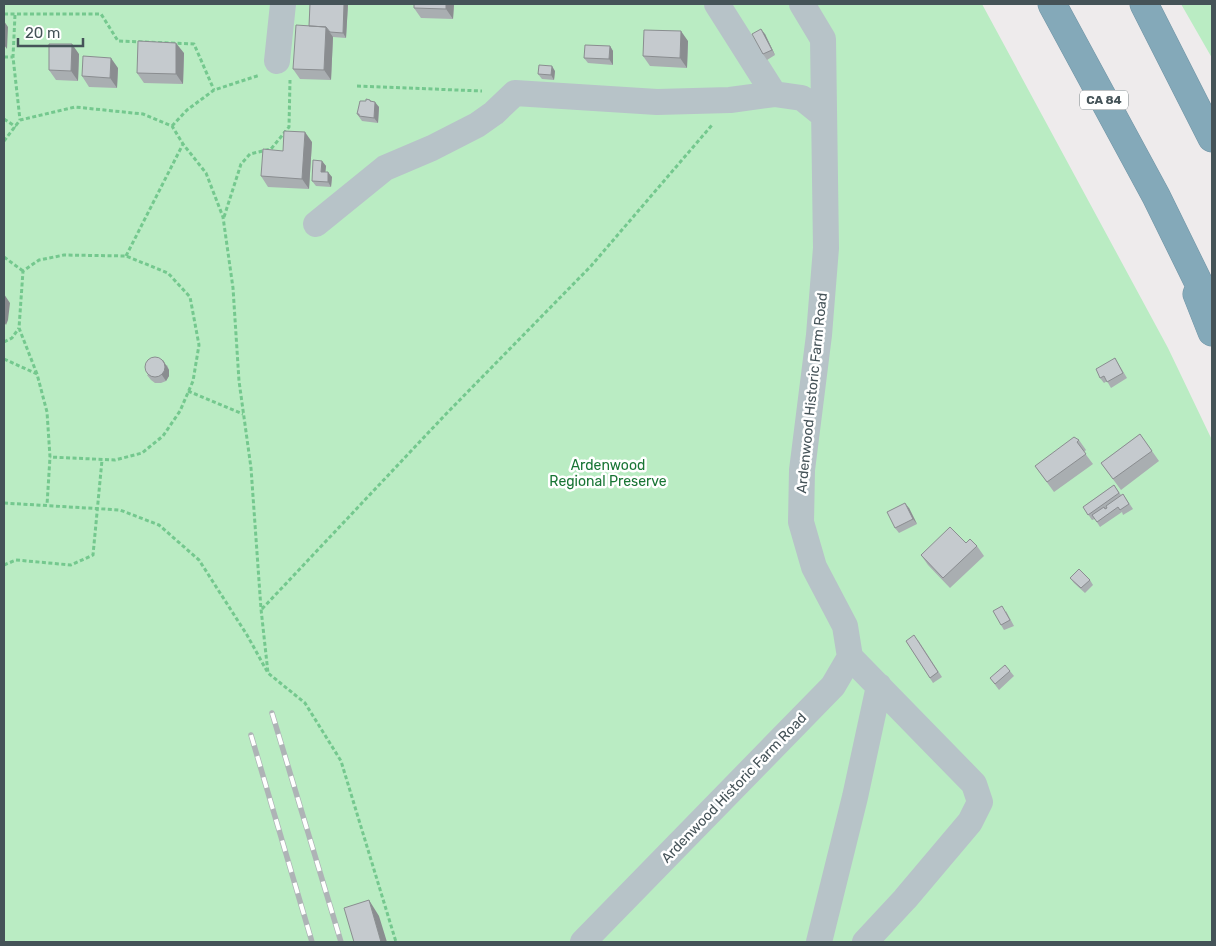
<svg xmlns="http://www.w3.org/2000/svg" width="1216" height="946" font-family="Rubik,sans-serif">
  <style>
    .green { fill: #baecc3 }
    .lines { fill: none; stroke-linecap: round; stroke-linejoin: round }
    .highway-casing { stroke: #7094a5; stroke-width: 29 }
    .path { stroke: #74c88e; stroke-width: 3; stroke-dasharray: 4 2.5; stroke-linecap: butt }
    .minor { stroke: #b7c3c8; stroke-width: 26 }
    .highway { stroke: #84a9b9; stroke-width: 28 }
    .rail-casing { stroke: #aeb3b6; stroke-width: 5.5 }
    .rail { stroke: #fff; stroke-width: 4; stroke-dasharray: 11; stroke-linecap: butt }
    .wall { fill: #a9aeb1 }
    .shaded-wall { fill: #8a8d90 }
    .building { fill: #c5cace; stroke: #8a8d90 }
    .labels { text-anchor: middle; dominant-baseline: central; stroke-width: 5; stroke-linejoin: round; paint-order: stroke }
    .shield { fill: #fff; stroke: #7d878a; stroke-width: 1 }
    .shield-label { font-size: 12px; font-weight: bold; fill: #455358 }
    .street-label { font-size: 14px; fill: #455358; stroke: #fff }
    .park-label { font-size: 14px; fill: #197535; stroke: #fff }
  </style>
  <rect width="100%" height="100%" fill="#eeebec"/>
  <!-- green -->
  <path class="green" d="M4 4H982L1168 348 1212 440V942H4Z
    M1181 4H1212V58Z"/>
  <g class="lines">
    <defs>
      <path id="highway" d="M1052 4 1156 196 1212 310
        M1144 4 1212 138
        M1197 294 1212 332"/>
    </defs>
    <!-- highway casing -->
    <use href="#highway" class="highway-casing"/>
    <!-- path -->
    <path class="path" d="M4 14H101L118 41 194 44 214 90
      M15 15 13 57 20 120
      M4 57H13
      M357 86 482 91
      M4 119 16 127
      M172 126 187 110 214 90 260 75
      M4 141 20 120 75 107 143 114 172 126 183 144 206 173 223 217 233 288 239 381 251 468 261 609 268 673
      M224 217 241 164 250 154 271 149 289 127 290 80
      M126 256 183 144
      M4 257 23 271
      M4 342 12 338 19 328
      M4 359 37 374 47 412 50 457 47 505
      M37 374 19 328 23 271 39 260 64 255 126 256 168 273 190 297 199 345 193 381 180 411 163 436 142 453 115 460 50 457
      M188 391 243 414
      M4 503 120 510 159 525 199 560 247 635 268 673 305 703 341 761 396 942
      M4 565 16 560 71 565 93 555 102 460
      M262 609 445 415 591 266 712 125"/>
    <!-- minor -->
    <path class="minor" d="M717 4 774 94 802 98 823 115
      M277 61 283 4
      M316 224 385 168 432 148 477 125 494 113 515 93 657 102 730 100 774 94
      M850 657 974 784 980 802 970 822 905 899 865 942
      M583 942 833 686 850 657 845 626 814 567 801 522 802 470 819 335 826 248 823 39 802 4
      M819 942 855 797 879 686"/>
    <!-- highway -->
    <use href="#highway" class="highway"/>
    <defs>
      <path id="rail" d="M272 713 341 942
        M251 735 312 942"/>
    </defs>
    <!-- rail casing -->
    <use href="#rail" class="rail-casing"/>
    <!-- rail -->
    <use href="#rail" class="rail"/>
  </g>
  <!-- wall -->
  <path class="wall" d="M310 4H348L346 38 333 37 331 80 300 79 293 69 309 26Z
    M414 4H454L453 19 421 18 414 8Z
    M765 34 775 55 767 60 763 54Z
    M688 41 687 68 650 66 643 56Z
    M610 46 613 51V65L588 63 584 58Z
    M184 53 183 84 144 83 137 73Z
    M79 54 78 81 56 80 49 70Z
    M118 68 117 88 89 87 82 76Z
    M555 71 554 80 542 79 538 74Z
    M370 100 372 102 379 107 378 123 362 121 357 114 366 101Z
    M312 142 309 189 268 187 261 176Z
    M322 161 326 166 325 172 332 177 331 187 316 186 312 181Z
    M1115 358 1127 378 1111 388 1107 381 1104 383 1100 378Z
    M167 365 169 370V376L166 381 161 383H155L151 380 147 375Z
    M1140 434 1159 461 1121 490 1101 463Z
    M1079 440 1086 450 1084 452 1093 464 1054 492 1035 466Z
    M1114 485 1121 495 1123 494 1133 509 1123 515 1122 512 1100 527 1095 519 1092 520 1083 507Z
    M909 508 917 524 899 533 895 528Z
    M977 546 984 556 950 588 928 565 921 555Z
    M1070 578 1090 580 1093 585 1085 593 1074 583Z
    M1006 611 1014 626 1004 630 1001 625Z
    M918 640 942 677 933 683 906 641Z
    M1010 671 1014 676 999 690 990 678Z"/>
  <!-- shaded-wall -->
  <path class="shaded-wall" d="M344 4H348L346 38 343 33Z
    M446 4H454L453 19 446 9Z
    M4 21 8 27 7 49 4 45Z
    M326 27 333 37 331 80 324 70Z
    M761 29 765 34 775 55 772 50Z
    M681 31 688 41 687 68 680 58Z
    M176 43 184 53 183 84 176 74Z
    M72 44 79 54 78 81 71 71Z
    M610 46 613 51V65L609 59Z
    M111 58 118 68 117 88 110 78Z
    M552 66 555 71 554 80 551 75Z
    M375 102 379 107 378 123 374 118Z
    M305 132 312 142 309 189 302 179Z
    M322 161 326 166 325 177 321 172Z
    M328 172 332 177 331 187 328 182Z
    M4 294 10 303 8 320 6 325 4 322Z
    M163 360 169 370V376L166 381 162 375Z
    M905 503 909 508 917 524 913 519Z
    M369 900 379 916 387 942H381Z"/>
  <!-- building -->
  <path class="building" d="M310 4H344L343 33 330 32 326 27 309 26Z
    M414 4H446V9L414 8Z
    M296 25 326 27 324 70 293 69Z
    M761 29 772 50 763 54 752 34Z
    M644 30 681 31 680 58 643 56Z
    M138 41 176 43V74L137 73Z
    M49 44H72L71 71 49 70Z
    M585 45 610 46 609 59 584 58Z
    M83 56 111 58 110 78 82 76Z
    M539 65 552 66 551 75 538 74Z
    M366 99 370 100V101L375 102 374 118 359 116V114H357L360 101H366Z
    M284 131 305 132 302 179 261 176 263 149 283 151Z
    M313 160 322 161 321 172H328V182L312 181Z
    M145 367a10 10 0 1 1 20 0a10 10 0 1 1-20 0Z
    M1115 358 1123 373 1107 382 1104 376 1100 378 1096 369Z
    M1140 434 1152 451 1113 479 1101 463Z
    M1074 437 1079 440 1077 442 1086 454 1047 482 1035 466Z
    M1114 485 1119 493 1088 515 1083 507Z
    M1123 494 1129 504 1120 510 1118 507 1097 522 1092 515 1104 507 1105 509 1107 508 1106 506Z
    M905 503 913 519 895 528 887 512Z
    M950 527 966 543 970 539 977 546 943 578 921 555Z
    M1079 569 1090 580 1081 588 1070 578Z
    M1002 606 1010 620 1001 625 993 611Z
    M914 635 938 672 930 678 906 641Z
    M1005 665 1010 671 995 684 990 678Z
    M369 900 381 942H354L344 908Z"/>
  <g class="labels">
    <!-- shield labels -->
    <rect class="shield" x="1080" y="90.5" width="48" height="19" rx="4"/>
    <g class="shield-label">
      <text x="1104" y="100">CA 84</text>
    </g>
    <!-- street labels -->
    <g class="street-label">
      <text transform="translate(812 393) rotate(-84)">Ardenwood Historic Farm Road</text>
      <text transform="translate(734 788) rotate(-46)">Ardenwood Historic Farm Road</text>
    </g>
    <!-- park labels -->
    <g class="park-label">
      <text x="608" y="465">Ardenwood<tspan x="608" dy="16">Regional Preserve</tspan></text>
    </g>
  </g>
  <!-- border -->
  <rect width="1216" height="946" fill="none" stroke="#455358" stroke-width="10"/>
  <!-- scale -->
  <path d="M18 38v8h65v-8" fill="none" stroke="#455358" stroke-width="2.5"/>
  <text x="25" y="38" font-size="15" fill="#455358" stroke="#ffffff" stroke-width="4" paint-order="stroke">20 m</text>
</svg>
